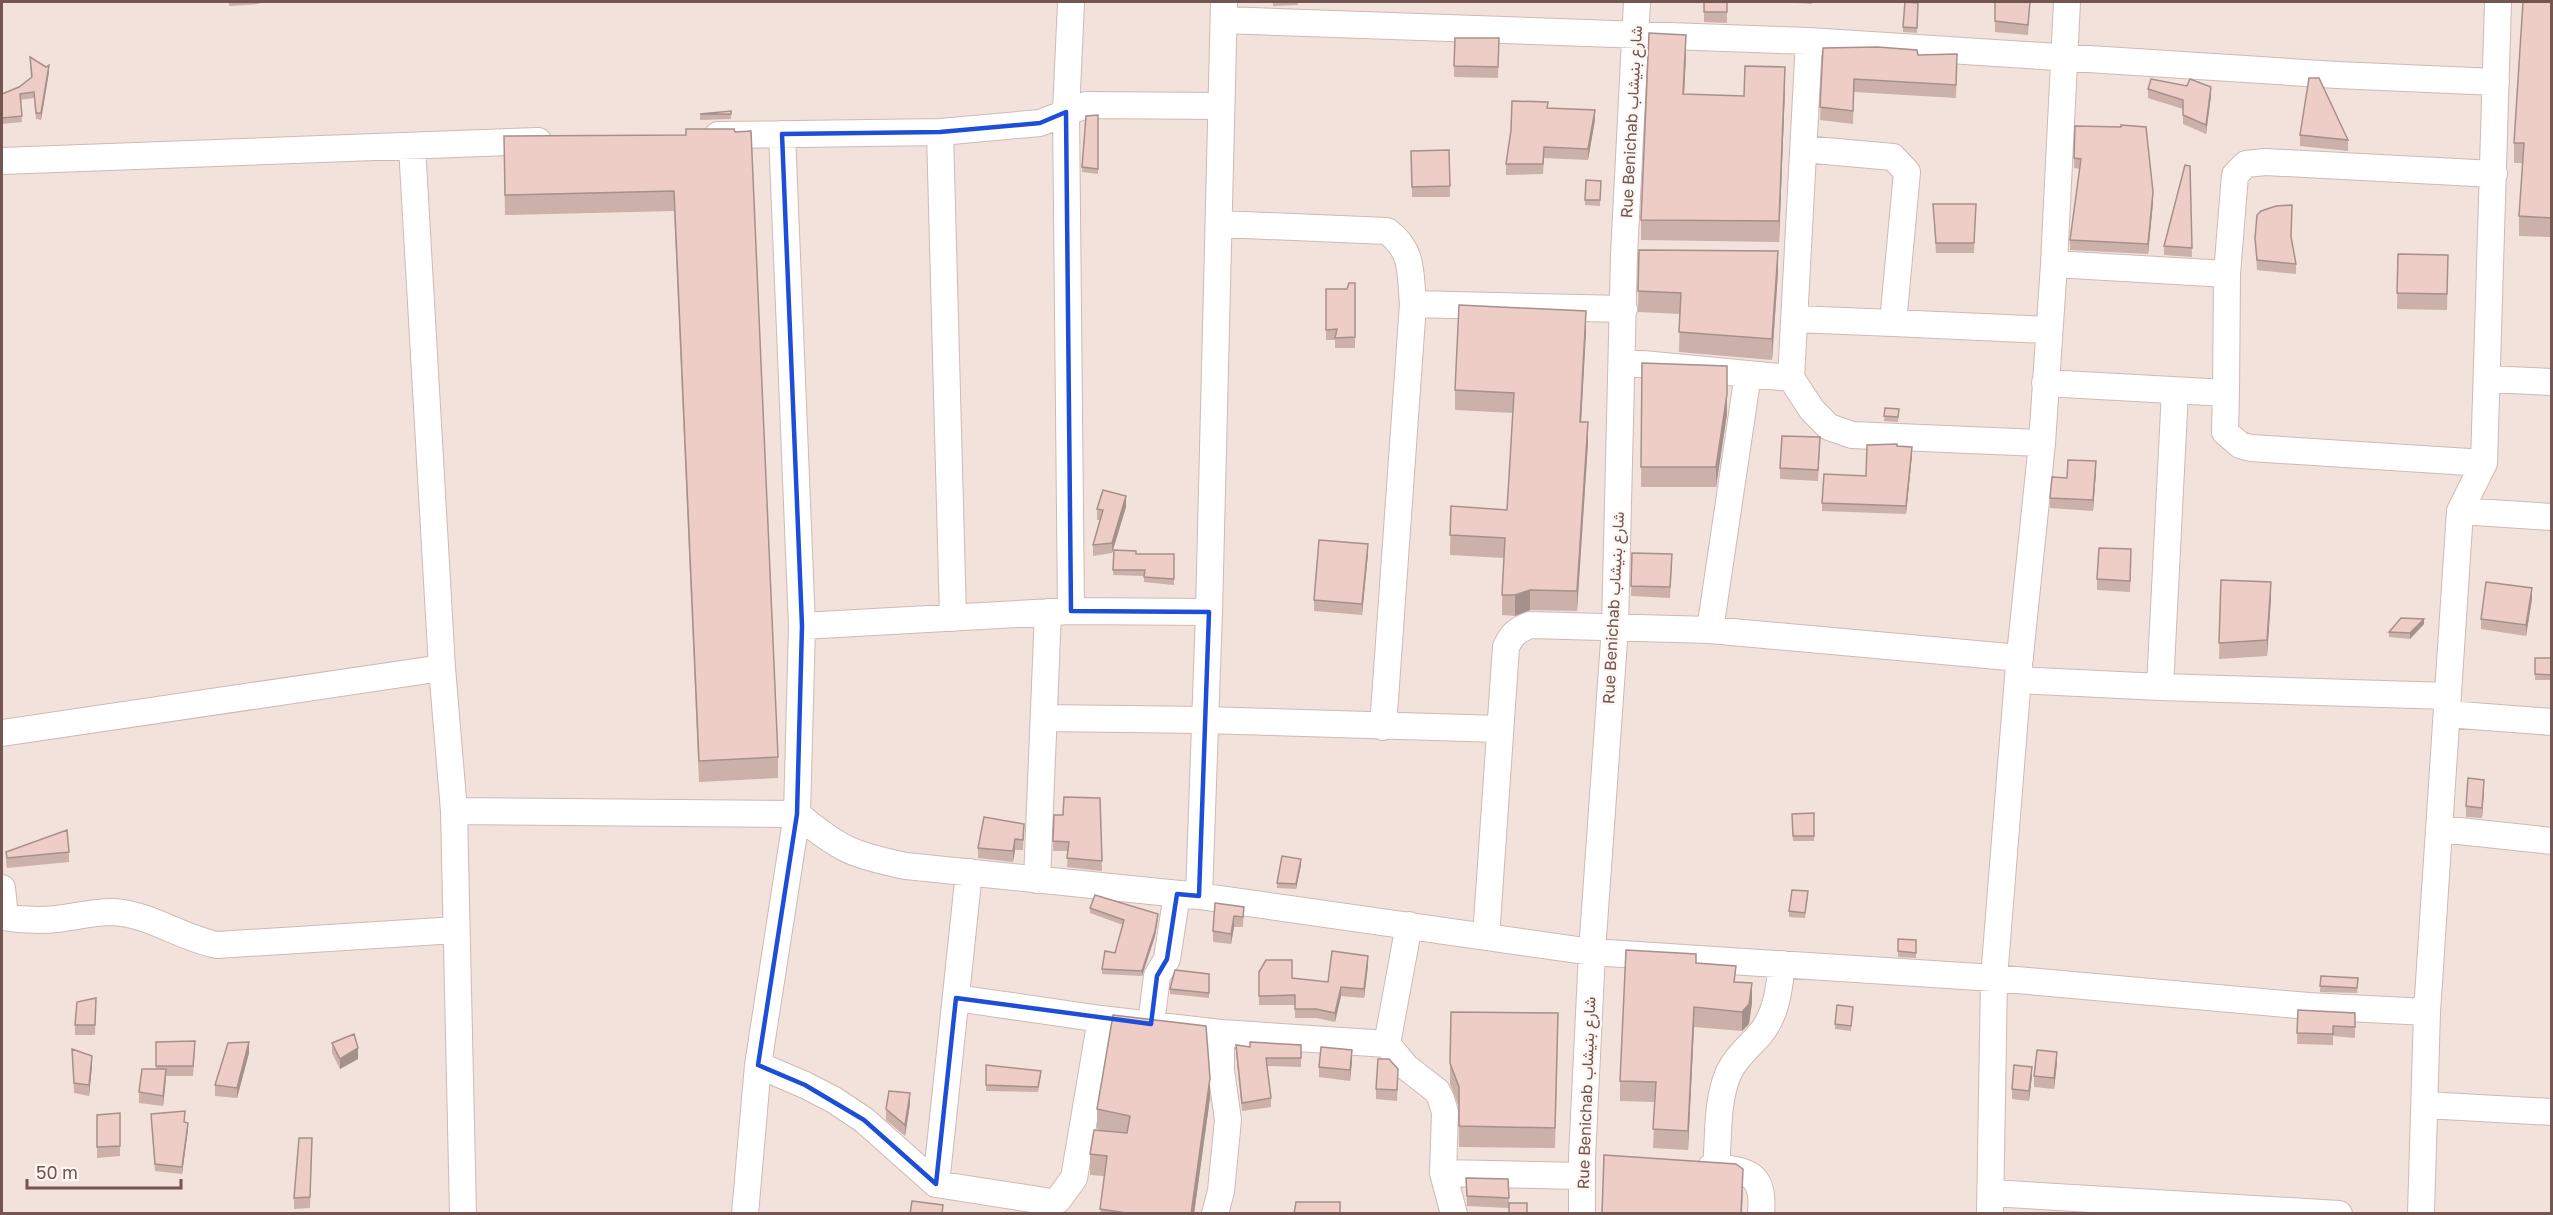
<svg xmlns="http://www.w3.org/2000/svg" width="2553" height="1215" font-family="'Golos Text',Vazirmatn,sans-serif">
  <style>
    .residential { fill: #f2e2db }
    .lines { fill: none; stroke-linecap: round; stroke-linejoin: round }
    .minor-casing { stroke: #cebab5; stroke-width: 28 }
    .minor { stroke: #fff; stroke-width: 26 }
    .wall { fill: #ccb0aa }
    .shaded-wall { fill: #a6908b }
    .building { fill: #edcdc6; stroke: #a6908b; stroke-width: 1.5 }
    .marked { fill: none; stroke: #1d4ed8; stroke-width: 4.5; stroke-linejoin: round }
    .labels { text-anchor: middle; dominant-baseline: central; stroke-width: 4.5; stroke-linejoin: round; paint-order: stroke }
    .street-label { font-size: 16px; fill: #735551; stroke: #fdf6f2 }
  </style>
  <rect width="100%" height="100%" fill="#fbf1ec"/>
  <!-- residential -->
  <path class="residential" d="M2 2H2551V1213H2Z"/>
  <g class="lines">
    <defs>
      <path id="minor" d="M1224 20 1809 41 2337 75 2496 82
        M940 132 953 618
        M782 134 802 626 1071 611 1209 612
        M718 135 940 132 1040 123 1086 105 1220 106
        M412 146 442 668 454 811 463 1214
        M1803 149 1893 157 1907 172 1893 323 2048 330
        M2 161 538 141
        M1220 224 1387 231C1414 251 1410 273 1413 304L1383 727
        M2054 264 2227 274 2226 393
        M2227 274 2235 175 2246 164 2265 162 2494 174
        M1413 304 1624 309
        M1795 319 1893 323
        M1622 362 1791 378 1812 410 1829 427 1852 435 2042 443
        M1791 378 1809 41
        M2488 379 2552 382
        M2045 383 2226 393 2225 432 2240 445 2251 448 2484 463
        M2460 511 2552 517
        M1071 611 1066 112 1071 2
        M1710 630 1748 374
        M2018 680 2160 687 2448 696
        M2160 687 2175 391
        M2447 714 2552 722
        M1044 718 1205 720 1499 729
        M2 733 442 668
        M454 811 797 814C839 849 852 855 906 866L1199 896 1592 952 1994 978 2308 1006 2427 1012
        M2440 829 2552 841
        M1037 880 1048 612
        M2 888 5 917
        M1199 896 1209 612 1224 2
        M2 917C20 920 38 921 57 919 74 917 93 912 112 912 148 913 181 938 217 945L456 930
        M1486 937 1506 647C1512 634 1517 630 1530 625L1710 630 2020 658
        M956 998 1101 1019 1221 1033 1387 1044 1409 925
        M1151 1024 1157 976 1167 959 1177 894
        M1387 1044 1406 1067 1437 1091 1441 1099 1445 1112 1443 1173
        M758 1065 805 1085 834 1100 864 1120 936 1184 1051 1202 1048 1214
        M2425 1105 2552 1112
        M1711 1167C1747 1170 1765 1172 1761 1214
        M1716 1167C1719 1137 1716 1101 1729 1072 1736 1057 1750 1046 1761 1033 1777 1013 1779 989 1782 964
        M936 1184 969 872
        M1991 1193 2339 1214
        M1051 1202 1058 1200 1074 1178 1101 1019
        M745 1214 758 1065 797 814 802 626
        M1215 1214 1221 1191 1228 1120 1221 1070V1033
        M1454 1214 1443 1173 1582 1176
        M1582 1214V1158L1592 952 1615 627 1624 255 1637 2
        M1990 1214 1994 978 2019 665 2042 443 2054 264 2067 2
        M2421 1214 2427 1012 2460 511 2484 463 2498 2"/>
    </defs>
    <!-- minor casing -->
    <use href="#minor" class="minor-casing"/>
    <!-- minor -->
    <use href="#minor" class="minor"/>
  </g>
  <!-- wall -->
  <path class="wall" d="M229 2H259V4L229 6Z
    M1273 2H1298V5L1273 6Z
    M1704 2H1727V23L1704 22Z
    M1781 2H1812V4Z
    M1995 2H2030L2028 35 1995 32Z
    M2552 2V237L2519 236V216L2523 163H2514V143Z
    M1918 3 1917 33 1903 32V27Z
    M1455 38H1499L1498 78 1454 77Z
    M1823 48 1918 55 1957 67 1956 98 1854 92 1853 124 1820 120Z
    M1686 55 1684 94 1744 96 1785 88 1779 242 1641 240V220Z
    M30 57 49 72 41 120 36 119 34 98 20 100 22 122 2 124V94L19 87 31 78Z
    M2148 89 2211 96 2206 134 2183 124V109L2148 98Z
    M1548 108 1595 120 1588 160 1544 158 1543 174 1506 175V164Z
    M731 111V119L700 120V114Z
    M1098 115V174L1082 172V167Z
    M2121 127 2153 203 2148 254 2070 250V240L2080 169 2074 168V158Z
    M686 135 778 757V778L699 782 674 211 505 215 504 157Z
    M2300 135 2348 140V151L2300 146Z
    M1449 150 1450 197H1412L1411 151Z
    M2190 166 2192 257 2164 255V246Z
    M1586 180 1601 181 1600 206 1585 205Z
    M1933 204H1976L1974 253H1936Z
    M2255 238 2291 239 2296 264V274L2257 270Z
    M1639 250 1778 272 1772 360 1679 352 1680 314 1638 312Z
    M2398 254 2448 255 2447 310 2397 309Z
    M1355 283V348H1335V340H1326V289H1347Z
    M1586 331 1581 422 1588 443 1577 611 1530 610 1515 616 1502 615V595L1504 558 1450 555 1451 506 1507 510 1513 413 1455 410V390Z
    M1642 363 1727 414 1716 487H1641Z
    M1885 408 1899 409 1898 422 1884 421Z
    M1897 446 1912 455 1906 514 1822 511V503L1866 476Z
    M1820 448 1818 481 1780 479V468Z
    M2096 472 2093 511 2050 508V498L2067 478Z
    M1126 507 1112 553 1093 556V545L1100 520H1097V509Z
    M1114 550 1136 554H1174V585L1144 582V576L1113 575Z
    M1632 553 1672 565 1670 598 1631 596Z
    M1368 554 1362 615 1314 611V600Z
    M2131 560 2130 592 2097 590V579Z
    M2221 580 2271 598 2267 656 2219 659Z
    M2532 599 2526 636 2481 629V619Z
    M2424 624 2410 639 2389 637V632Z
    M2535 658H2552V680H2535Z
    M2484 790 2482 818 2466 817V806Z
    M1100 798 1102 871 1067 867 1068 851H1053L1054 815H1063Z
    M1814 813V841H1793L1792 814Z
    M1024 824 1023 850H1015L1013 862 978 858V848Z
    M6 852H69V862L7 868 6 862Z
    M1301 865 1296 889 1277 888V883Z
    M1808 896 1805 918 1789 917V911Z
    M1244 907 1243 927H1234L1231 944 1213 942V931Z
    M1090 908 1158 920 1155 936 1142 976 1102 974V969L1115 953 1123 925 1090 913Z
    M1898 939 1916 940V958L1898 957Z
    M1696 963 1736 982 1752 1003 1749 1024 1742 1031 1694 1027 1688 1150 1653 1148 1655 1102 1620 1101V1081Z
    M1368 966 1364 998 1341 996 1335 1022 1316 1018H1295V1005H1259V972L1292 978 1328 982Z
    M1209 974V998L1170 994V989Z
    M2321 976 2358 984 2357 993 2320 992Z
    M96 998 95 1035H75V1025Z
    M2298 1010 2355 1013V1038L2333 1036V1045L2297 1044Z
    M1853 1012 1851 1031 1835 1029V1024Z
    M1558 1034 1555 1148 1459 1147V1107L1450 1084V1063Z
    M156 1042 195 1051 193 1076H166L163 1106 139 1103V1092L156 1069Z
    M332 1043 358 1059 340 1069 332 1053Z
    M1236 1045 1250 1047 1301 1045V1067L1267 1066 1271 1098V1107L1242 1111 1236 1053Z
    M72 1049 92 1066 89 1096 74 1093Z
    M249 1053 237 1098 215 1096V1085Z
    M1352 1061 1350 1081 1319 1077V1067Z
    M2057 1063 2054 1089 2034 1087V1076Z
    M986 1065 1041 1076 1038 1092 986 1091Z
    M2032 1076 2029 1101 2012 1099V1089Z
    M1398 1080 1397 1101 1376 1099V1089Z
    M1210 1098 1194 1214H1100L1104 1176 1090 1175V1154L1105 1131 1097 1129V1109Z
    M910 1104 905 1136 886 1120V1109Z
    M120 1113V1156L97 1158V1115Z
    M151 1120 185 1122 188 1129 182 1174 155 1171Z
    M312 1149 310 1208 294 1209V1198Z
    M1466 1178 1509 1198V1208L1467 1206Z"/>
  <!-- shaded-wall -->
  <path class="shaded-wall" d="M1686 35V55L1683 115V94Z
    M49 65V72L41 120V113Z
    M1785 67V88L1779 242V221Z
    M2211 87V96L2206 134V125Z
    M1595 110V120L1588 160V149Z
    M2153 192V203L2148 254V244Z
    M1778 251V272L1772 360V339Z
    M1586 311V331L1580 442V422Z
    M1727 366V414L1716 487V467Z
    M1588 422V443L1577 611V591Z
    M1912 447V455L1906 514V506Z
    M2096 461V472L2093 511V500Z
    M1126 496V507L1112 553V543Z
    M1368 544V554L1362 615V604Z
    M2271 582V598L2267 656V640Z
    M2532 588V599L2526 636V625Z
    M1530 590V610L1515 616V595Z
    M2424 619V624L2410 639V633Z
    M2484 780V790L2482 818V808Z
    M1015 839V850L1013 862V851Z
    M1301 859V865L1296 889V884Z
    M1158 914 1155 936 1142 976V971Z
    M1234 916V927L1231 944V934Z
    M1368 956V966L1364 998V989Z
    M1752 983V1003L1749 1024 1742 1031V1012Z
    M1341 987V996L1335 1022V1013Z
    M1694 1007V1027L1688 1150V1131Z
    M249 1042V1053L237 1098V1088Z
    M358 1048V1059L340 1069V1059Z
    M1352 1050V1061L1350 1081V1070Z
    M2057 1052V1063L2054 1089V1078Z
    M92 1056V1066L89 1096V1085Z
    M2032 1067V1076L2029 1101V1091Z
    M166 1069V1079L163 1106V1096Z
    M1210 1078V1098L1194 1214H1191Z
    M910 1093V1104L905 1136V1125Z
    M188 1123V1129L182 1174V1167Z
    M1743 1169 1742 1214H1741Z"/>
  <!-- building -->
  <path class="building" d="M1704 2H1727V12H1704Z
    M1905 2 1918 3 1917 28 1903 27Z
    M1995 2H2030L2028 25 1995 21Z
    M2523 2H2552V218L2519 216 2524 143H2514Z
    M1649 33 1686 35 1683 94 1744 96 1745 66 1785 67 1779 221 1641 220Z
    M1455 38H1499L1498 67 1454 66Z
    M1877 47 1917 50 1918 55 1957 54 1956 85 1854 79 1853 111 1820 107 1823 48Z
    M30 57 46 67 49 65 41 113H36L34 92 20 94 22 116 2 118V94L19 87 32 77Z
    M2309 78H2319L2348 140 2300 135Z
    M2151 79 2187 86 2190 79 2211 87 2206 125 2183 115V100L2148 89Z
    M1512 101 1548 102 1547 108 1595 110 1588 149 1544 147 1543 164H1506L1511 130Z
    M731 111V114H700Z
    M1098 115V169L1082 167 1086 116Z
    M2121 125 2146 127 2153 192 2148 244 2070 240 2081 159 2074 158 2075 126 2121 127Z
    M686 129H734L735 132 751 131 778 757 699 761 674 191 505 195 504 136 686 135Z
    M1449 150 1450 186 1412 187 1411 151Z
    M2185 165 2190 166 2192 248 2164 246Z
    M1586 180 1601 181 1600 200H1585Z
    M1933 204H1976L1974 243H1936Z
    M2292 205 2291 237 2296 264 2257 260 2255 238 2257 215 2261 211 2276 206Z
    M1639 250 1778 251 1772 339 1679 332 1681 293 1638 291Z
    M2398 254 2448 255 2447 294 2397 293Z
    M1349 283H1355V337L1335 338 1337 329 1326 330V289H1347Z
    M1459 305 1586 311 1580 422H1588L1577 591 1530 590 1515 595H1502L1505 538 1450 535 1451 506 1507 510 1514 393 1455 390Z
    M1642 363 1727 366V394L1716 467H1641Z
    M1885 408 1899 409 1898 417 1884 416Z
    M1782 436 1820 437 1818 470 1780 468Z
    M1897 444V446L1912 447 1906 506 1822 503 1824 474 1866 476 1867 445Z
    M2068 460 2096 461 2093 500 2050 498 2052 477 2067 478Z
    M1103 490 1126 496 1112 543 1093 545 1103 510 1097 509Z
    M1319 540 1368 544 1362 604 1314 600Z
    M2099 548 2131 549 2130 581 2097 579Z
    M1114 550 1136 551V554H1174V579L1144 577 1145 570H1113Z
    M1632 553 1672 554 1670 587 1631 586Z
    M2221 580 2271 582 2267 640 2219 643Z
    M2486 582 2532 588 2526 625 2481 619Z
    M2401 618 2424 619 2410 633 2389 632Z
    M2535 658H2552V675L2535 674Z
    M2468 778 2484 780 2482 808 2466 806Z
    M1064 797 1100 798 1102 861 1067 858 1069 842 1053 841 1054 815H1063Z
    M1814 813V836H1793L1792 814Z
    M984 817 1024 824 1023 840 1015 839 1013 851 978 848Z
    M67 830 69 852 7 858 6 852Z
    M1282 856 1301 859 1296 884 1277 883Z
    M1792 890 1808 891 1805 913 1789 911Z
    M1095 895 1158 914 1155 931 1142 971 1102 969 1105 951 1115 953 1124 920 1090 908Z
    M1215 903 1244 907 1243 917 1234 916 1231 934 1213 931Z
    M1898 939 1916 940V953L1898 951Z
    M1626 950 1696 954V963L1736 966 1734 982 1752 983 1749 1004 1742 1012 1694 1007 1688 1131 1653 1129 1656 1082 1620 1081Z
    M1332 951 1368 956 1364 989 1341 987 1335 1013 1316 1009H1295V995L1259 996V972L1266 960H1292V978L1328 982Z
    M1175 970 1209 974V993L1170 989Z
    M2321 976 2358 978 2357 988 2320 986Z
    M96 998 95 1025H75L77 1002Z
    M1837 1005 1853 1007 1851 1026 1835 1024Z
    M2298 1010 2355 1013V1027L2333 1026V1034L2297 1033Z
    M1451 1012 1558 1013 1555 1128 1459 1126V1087L1450 1063Z
    M1113 1015 1206 1026 1210 1078 1191 1214H1133L1100 1209 1107 1156 1090 1154 1094 1130 1127 1133 1130 1116 1097 1109Z
    M354 1034 358 1048 340 1059 332 1043Z
    M195 1041 193 1066H156V1042Z
    M249 1042 237 1088 215 1085 228 1043Z
    M1250 1042 1301 1045V1058H1266L1271 1098 1242 1103 1236 1045 1250 1047Z
    M1321 1047 1352 1050 1350 1070 1319 1067Z
    M72 1049 92 1056 89 1085 74 1083Z
    M2037 1050 2057 1052 2054 1078 2034 1076Z
    M1378 1059H1389L1398 1069 1397 1090 1376 1089Z
    M986 1065 1041 1071 1038 1087 986 1085Z
    M2014 1065 2032 1067 2029 1091 2012 1089Z
    M142 1069H166L163 1096 139 1092Z
    M889 1091 910 1093 905 1125 886 1109Z
    M185 1111 184 1122 188 1123 182 1167 155 1164 151 1114Z
    M120 1113V1146L97 1147V1115Z
    M299 1138H312L310 1197 294 1198Z
    M1604 1155 1736 1164 1743 1169 1741 1214H1602Z
    M1466 1178 1508 1179 1509 1198 1467 1196Z
    M912 1201 943 1205 942 1214H910Z
    M1296 1202H1340V1214H1294Z
    M1509 1203H1527V1214H1509Z"/>
  <!-- marked area -->
  <path class="marked" d="M1066 112 1071 611 1209 612 1199 896 1177 894 1167 959 1157 976 1151 1024 956 998 936 1184 864 1120 805 1085 758 1065 797 814 802 626 782 134 940 132 1040 123Z"/>
  <g class="labels">
    <!-- street labels -->
    <g class="street-label">
      <text transform="translate(1631 122) rotate(-87)">Rue Benichab شارع بنيشاب</text>
      <text transform="translate(1613 608) rotate(-87)">Rue Benichab شارع بنيشاب</text>
      <text transform="translate(1586 1093) rotate(-88)">Rue Benichab شارع بنيشاب</text>
    </g>
  </g>
  <!-- border -->
  <rect width="2553" height="1215" fill="none" stroke="#735551" stroke-width="6"/>
  <!-- scale -->
  <path d="M27 1179v9h154v-9" fill="none" stroke="#735551" stroke-width="3"/>
  <text x="36" y="1179" font-size="18" fill="#735551" stroke="#fdf6f2" stroke-width="4.5" paint-order="stroke">50 m</text>
</svg>
